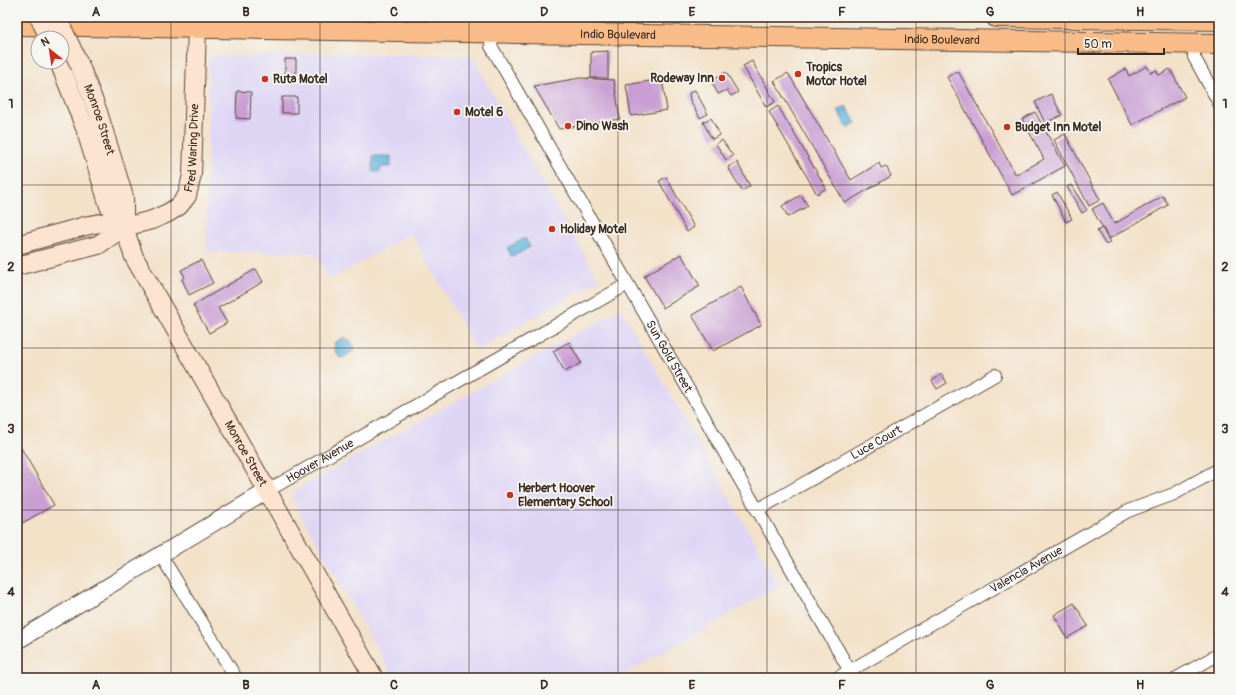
<svg xmlns="http://www.w3.org/2000/svg" width="1236" height="695" font-family="Pangolin,sans-serif">
  <style>
    .built { fill: #ded5f5 }
    .water { fill: #64b4df; stroke: #506f7e }
    .building { fill: #c99ed3 }
    .lines { fill: none; stroke-linecap: round; stroke-linejoin: round }
    .minor-casing { stroke: #574538; stroke-width: 14 }
    .tertiary-casing { stroke: #574538; stroke-width: 18 }
    .secondary-casing { stroke: #574538; stroke-width: 20 }
    .primary-casing { stroke: #574538; stroke-width: 22 }
    .minor { stroke: #fff; stroke-width: 12 }
    .tertiary { stroke: #fff; stroke-width: 16 }
    .secondary { stroke: #fde4d0; stroke-width: 18 }
    .primary { stroke: #f9bc89; stroke-width: 20 }
    .secondary-bridge-casing { stroke: #574538; stroke-width: 20; stroke-linecap: butt }
    .secondary-bridge { stroke: #fde4d0; stroke-width: 18 }
    .grid { fill: none; stroke: #3b2a1e; stroke-width: 1; stroke-opacity: 0.55 }
    .poi-dot { fill: #c8321e; stroke: #f6f6f2; stroke-width: 1.5 }
    .labels { text-anchor: middle; dominant-baseline: central; stroke-width: 3.5; stroke-linejoin: round; paint-order: stroke }
    .street-label { font-size: 12px; fill: #3b2a1e; stroke: #f6f6f2 }
    .poi-label { font-size: 12px; font-weight: bold; fill: #3b2a1e; stroke: #f6f6f2; text-anchor: start }
    .neatline { fill: none; stroke: #3b2a1e; stroke-width: 1.5 }
    .grid-label { font-size: 13px; text-anchor: middle; font-weight: bold; fill: #3b2a1e }
  </style>
  <rect width="100%" height="100%" fill="#f6f6f2"/>
  <filter id="ink" filterUnits="userSpaceOnUse"><feTurbulence type="fractalNoise" baseFrequency=".025" numOctaves="2"/><feDisplacementMap in="SourceGraphic" scale="8" xChannelSelector="R" yChannelSelector="G"/><feConvolveMatrix kernelMatrix="1 2 1 2 8 2 1 2 1" color-interpolation-filters="sRGB"/></filter>
  <filter id="wash" filterUnits="userSpaceOnUse"><feTurbulence type="fractalNoise" baseFrequency=".012" numOctaves="4" result="noise"/><feDisplacementMap in="SourceGraphic" scale="16" xChannelSelector="R" yChannelSelector="G"/><feGaussianBlur stdDeviation="0.9" result="paint"/><feColorMatrix in="noise" values="0 0 0 0 0 0 0 0 0 0 0 0 0 0 0 0 0 1.4 0 .05"/><feComposite in="paint" operator="in"/></filter>
  <g filter="url(#wash)">
    <rect width="100%" height="100%" fill="#f3e1c8"/>
    <!-- built -->
    <path class="built" d="M336 53 472 56 520 143 599 280 477 350 411 233 330 280 314 253 206 252 209 57Z
      M621 309 780 586 618 678H394L292 499 294 491Z"/>
    <!-- water -->
    <path class="water" d="M846 106 856 123 847 128 838 110Z
      M373 156H391V167H381L380 172H373Z
      M525 238 530 247 512 257 507 248Z
      M344 337 345 339 350 340 355 348 354 351 343 358 339 357 334 349 335 346 334 343Z"/>
    <g id="blocks">
      <!-- building -->
      <path class="building" d="M608 51V78H591V52Z
        M285 59H296V76H285Z
        M752 61 775 102 766 107 743 66Z
        M1147 66 1151 73 1156 70 1159 75 1170 69 1185 97 1132 125 1108 79 1126 69 1129 76Z
        M958 71 1016 175 1044 159 1022 119 1035 112 1065 166 1012 195 947 77Z
        M726 72 738 92 731 96 727 90 718 94 711 80Z
        M788 73 851 180 879 163 881 168 886 166 891 176 845 203 774 81Z
        M580 78 614 80 620 119 559 129 534 86Z
        M662 79 667 110 631 116 626 85Z
        M695 90 708 114 700 118 690 100 689 93Z
        M237 91 251 92 250 119 236 118Z
        M1051 94 1062 115 1045 123 1035 102Z
        M282 97H297V113H282Z
        M778 106 826 188 817 194 769 112Z
        M711 118 720 135 712 139 703 122Z
        M1065 134 1100 200 1089 206 1054 140Z
        M722 140 733 156 726 160 716 144Z
        M737 162 750 186 742 191 728 167Z
        M666 177 694 227 687 232 659 181Z
        M1071 185 1087 210 1082 213 1067 187Z
        M1057 192 1072 219 1066 222 1052 195Z
        M801 195 808 206 788 217 782 206Z
        M1163 196 1168 205 1109 239 1092 209 1103 203 1114 224Z
        M1102 228 1110 242 1106 245 1097 231Z
        M681 254 700 286 663 308 644 276Z
        M201 260 213 283 189 295 182 279 185 277 181 270Z
        M256 269 263 282 218 308 227 323 209 333 193 305Z
        M741 287 761 325 713 351 692 315Z
        M569 342 581 363 565 372 553 351Z
        M942 374 947 383 937 389 932 381Z
        M17 441 54 505 17 526Z
        M1074 603 1088 626 1067 638 1054 615Z"/>
    </g>
  </g>
  <g filter="url(#ink)">
    <use href="#blocks" fill-opacity="0" stroke="#574538" stroke-width="1"/>
    <g class="lines">
      <defs>
        <g id="minor">
          <path id="s1" d="M492 33 491 46 854 678"/>
          <path d="M1194 44V57L1219 103"/>
          <path id="s2" d="M267 491 626 285"/>
          <path id="s3" d="M757 510 995 375"/>
          <path d="M160 554 236 678"/>
          <path id="s4" d="M837 678 1128 511 1174 494 1219 469"/>
          <path d="M1177 678 1219 654"/>
        </g>
        <path id="tertiary" d="M17 641 267 491"/>
        <g id="secondary">
          <path id="s5" d="M59 62 85 128 109 206 124 227 134 257 374 678"/>
          <path id="s6" d="M80 66 98 112 124 197V227"/>
          <path d="M17 245 89 225 106 222 124 227"/>
          <path id="s7" d="M17 266 98 245 124 227 152 220 168 213 179 206 187 196 192 175 197 28"/>
        </g>
        <g id="primary">
          <path d="M473 17 492 33"/>
          <path d="M996 17 1219 20"/>
          <path id="s8" d="M17 25 1219 44"/>
          <path d="M492 33C495 30 497 26 501 24 518 12 561 23 584 17"/>
        </g>
      </defs>
      <!-- minor casing -->
      <use href="#minor" class="minor-casing"/>
      <!-- tertiary casing -->
      <use href="#tertiary" class="tertiary-casing"/>
      <!-- secondary casing -->
      <use href="#secondary" class="secondary-casing"/>
      <!-- primary casing -->
      <use href="#primary" class="primary-casing"/>
      <!-- minor -->
      <use href="#minor" class="minor"/>
      <!-- tertiary -->
      <use href="#tertiary" class="tertiary"/>
      <!-- secondary -->
      <use href="#secondary" class="secondary"/>
      <!-- primary -->
      <use href="#primary" class="primary"/>
      <defs>
        <path id="secondary-bridge" d="M39 17 49 38
          M57 17 80 66"/>
      </defs>
      <!-- secondary-bridge casing -->
      <use href="#secondary-bridge" class="secondary-bridge-casing"/>
      <!-- secondary-bridge -->
      <use href="#secondary-bridge" class="secondary-bridge"/>
    </g>
  </g>
  <!-- grid -->
  <path class="grid" d="M171 17V678M320 17V678M469 17V678M618 17V678M767 17V678M916 17V678M1065 17V678M17 185H1219M17 348H1219M17 510H1219"/>
  <!-- markers -->
  <g class="poi-dot">
    <circle cx="798" cy="74" r="4"/>
    <circle cx="722" cy="78" r="4"/>
    <circle cx="265" cy="79" r="4"/>
    <circle cx="457" cy="112" r="4"/>
    <circle cx="568" cy="126" r="4"/>
    <circle cx="1007" cy="127" r="4"/>
    <circle cx="552" cy="229" r="4"/>
    <circle cx="510" cy="495" r="4"/>
  </g>
  <g class="labels">
    <!-- street labels -->
    <g class="street-label">
      <text stroke="none"><textPath href="#s8" startOffset="601">Indio Boulevard</textPath></text>
      <text stroke="none"><textPath href="#s8" startOffset="925">Indio Boulevard</textPath></text>
      <text stroke="none"><textPath href="#s6" startOffset="57">Monroe Street</textPath></text>
      <text stroke="none"><textPath href="#s7" startOffset="236">Fred Waring Drive</textPath></text>
      <text stroke="none"><textPath href="#s1" startOffset="371">Sun Gold Street</textPath></text>
      <text stroke="none"><textPath href="#s3" startOffset="137">Luce Court</textPath></text>
      <text stroke="none"><textPath href="#s5" startOffset="436">Monroe Street</textPath></text>
      <text stroke="none"><textPath href="#s2" startOffset="61">Hoover Avenue</textPath></text>
      <text stroke="none"><textPath href="#s4" startOffset="218">Valencia Avenue</textPath></text>
    </g>
    <!-- poi labels -->
    <g class="poi-label">
      <text x="806" y="67">Tropics<tspan x="806" dy="14">Motor Hotel</tspan></text>
      <text x="714" y="78" text-anchor="end">Rodeway Inn</text>
      <text x="273" y="79">Ruta Motel</text>
      <text x="465" y="112">Motel 6</text>
      <text x="576" y="126">Dino Wash</text>
      <text x="1015" y="127">Budget Inn Motel</text>
      <text x="560" y="229">Holiday Motel</text>
      <text x="518" y="488">Herbert Hoover<tspan x="518" dy="14">Elementary School</tspan></text>
    </g>
  </g>
  <!-- margin -->
  <rect width="1236" height="695" fill="none" stroke="#f6f6f2" stroke-width="44"/>
  <!-- north arrow -->
  <g transform="translate(50 50) rotate(330)"><circle r="19" fill="#f6f6f2" stroke="#aba49d"/>
  <path d="M0-3L7 15L0 10L-7 15Z" fill="#c8321e"/>
  <text y="-6" font-size="11" font-weight="bold" text-anchor="middle" fill="#3b2a1e">N</text>
  </g>
  <!-- scale -->
  <path d="M1078 48v6h86v-6" fill="none" stroke="#3b2a1e" stroke-width="2"/>
  <text x="1084" y="48" font-size="12" fill="#3b2a1e" stroke="#f6f6f2" stroke-width="3" paint-order="stroke">50 m</text>
  <rect x="22" y="22" width="1192" height="651" class="neatline"/>
  <g class="grid-label">
    <text x="96" y="16">A</text>
    <text x="246" y="16">B</text>
    <text x="394" y="16">C</text>
    <text x="544" y="16">D</text>
    <text x="692" y="16">E</text>
    <text x="842" y="16">F</text>
    <text x="990" y="16">G</text>
    <text x="1140" y="16">H</text>
    <text x="11" y="108">1</text>
    <text x="1225" y="108">1</text>
    <text x="11" y="271">2</text>
    <text x="1225" y="271">2</text>
    <text x="11" y="433">3</text>
    <text x="1225" y="433">3</text>
    <text x="11" y="596">4</text>
    <text x="1225" y="596">4</text>
    <text x="96" y="689">A</text>
    <text x="246" y="689">B</text>
    <text x="394" y="689">C</text>
    <text x="544" y="689">D</text>
    <text x="692" y="689">E</text>
    <text x="842" y="689">F</text>
    <text x="990" y="689">G</text>
    <text x="1140" y="689">H</text>
  </g>
</svg>
